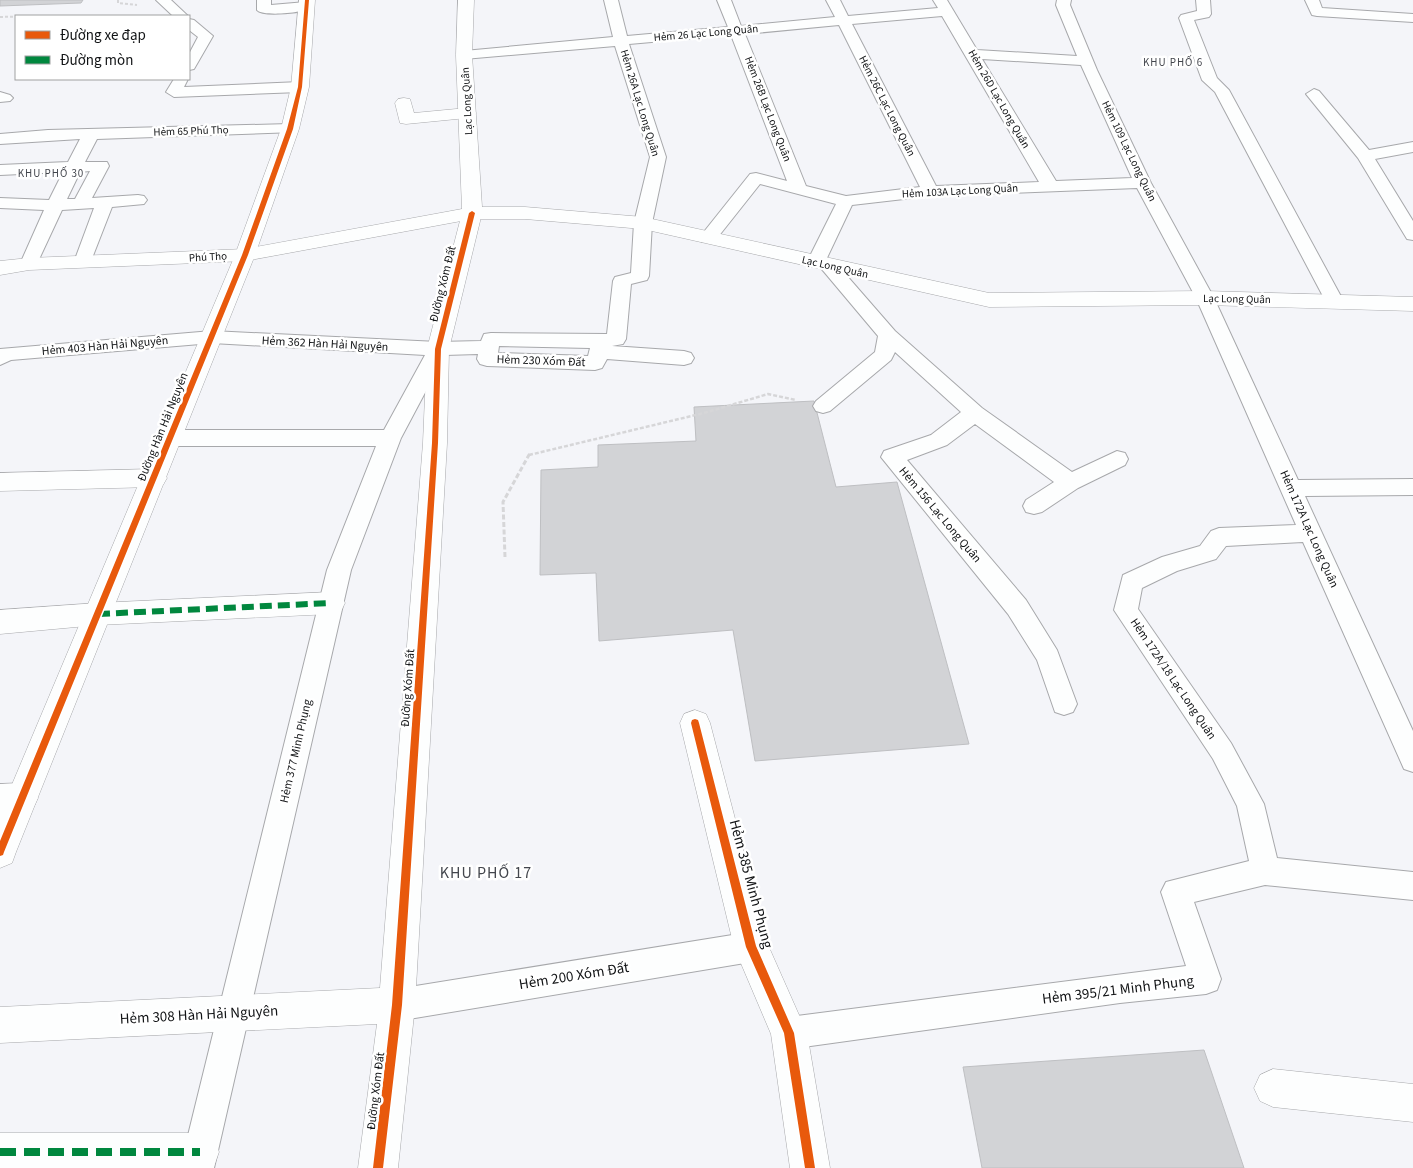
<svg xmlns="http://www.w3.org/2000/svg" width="1413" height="1168" font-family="'Source Sans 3',sans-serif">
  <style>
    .building { fill: #d2d3d6; stroke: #bebfc2 }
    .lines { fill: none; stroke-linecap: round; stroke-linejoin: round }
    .service-casing { stroke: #a7a8ab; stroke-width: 2 }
    .pedestrian-casing { stroke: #a7a8ab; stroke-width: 1 }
    .minor-casing { stroke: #a7a8ab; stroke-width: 1 }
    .tertiary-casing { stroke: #a7a8ab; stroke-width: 1 }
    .secondary-casing { stroke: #a7a8ab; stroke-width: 1 }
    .path-far2 { stroke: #d6d6d8; stroke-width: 2; stroke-dasharray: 3 2; stroke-linecap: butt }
    .path-far1 { stroke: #d6d6d8; stroke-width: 2.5; stroke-dasharray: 4 2; stroke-linecap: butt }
    .path { stroke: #d6d6d8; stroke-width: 3; stroke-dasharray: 5 2.5; stroke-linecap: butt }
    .service { fill: #fdfefe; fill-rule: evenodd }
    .pedestrian { fill: #fdfefe; fill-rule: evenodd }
    .minor { fill: #fdfefe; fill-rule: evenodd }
    .tertiary { fill: #fdfefe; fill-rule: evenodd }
    .secondary { fill: #fdfefe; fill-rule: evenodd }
    .quiet-far1 { stroke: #00873e; stroke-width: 6; stroke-dasharray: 12 6; stroke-linecap: butt }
    .quiet { stroke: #00873e; stroke-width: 8; stroke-dasharray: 16 8; stroke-linecap: butt }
    .cycleway-casing { stroke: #fff; stroke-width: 3 }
    .cycleway { fill: #e8590c; fill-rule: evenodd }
    .labels { text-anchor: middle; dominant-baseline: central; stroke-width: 5; stroke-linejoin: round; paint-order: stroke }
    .far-street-label { font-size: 11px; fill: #111315; stroke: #fff }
    .far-neighbourhood-label { font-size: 11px; letter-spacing: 1px; fill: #43464d; stroke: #fff }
    .street-label { font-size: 12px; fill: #111315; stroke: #fff }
    .near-street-label { font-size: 15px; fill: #111315; stroke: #fff }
    .near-neighbourhood-label { font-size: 16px; letter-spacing: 1px; fill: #43464d; stroke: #fff }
  </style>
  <rect width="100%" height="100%" fill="#f4f5f9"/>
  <!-- building -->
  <path class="building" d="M0 0H83L81 3 0 6Z
    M814 401 836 487 897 482 969 744 755 761 733 630 599 641 596 573 540 575 541 470 598 467V445L696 441 694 407Z
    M1204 1050 1244 1168H982L963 1067Z"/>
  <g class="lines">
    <defs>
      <path id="service" d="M156 0H171L188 16H173Z
        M257 0H271V5L306 2 313 6C307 13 263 17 257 10Z
        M604 0H618L627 36 728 27 717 0H731L741 26 835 17 826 0H840L848 16 938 8 933 0H947L977 50 1077 56 1056 5 1057 0H1071L1070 5 1097 70 1151 183 1214 298 1298 480 1413 479V495L1305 496 1413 731V772L1404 769 1303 542 1226 546 1216 559 1177 571 1142 588 1138 609 1231 743 1264 804 1277 858 1413 872V900L1265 885 1194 902 1221 979 1217 990 1206 994 1120 1003 789 1049 778 1044 773 1033 778 1022 789 1017 1186 966 1161 892 1166 882 1249 861 1237 806 1213 759 1114 610 1123 575 1162 557 1200 546 1211 531 1219 528 1296 525 1196 298 1137 188 930 196 852 205 826 260 834 261 895 331 982 408 1072 472 1117 451 1125 453 1128 459 1125 465 1078 488 1042 512 1034 514 1026 512 1023 506 1026 500 1054 482 975 424 947 445 907 460 1026 600 1057 650 1077 704 1073 712 1064 715 1055 712 1037 660 1008 614 881 457 884 451 931 435 961 412 895 352 891 360 830 411 823 413 816 411 813 406 816 401 875 352 878 336 820 267 810 266 807 262 836 204 760 184 714 242H702L699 238 750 174 756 173 787 181 731 35 629 44 666 157 652 223 649 276 647 280 631 284 626 339 623 344 612 346 684 351 691 353 694 358 691 363 684 365 607 359 602 368 595 370 487 366 480 364 477 359 478 354 445 355 401 438 351 570 214 1168H180L327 570 376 446H170L162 443 159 438 162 433 170 430H384L425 355 212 343 11 360 0 365V349L212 331 438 342 481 341 484 334 491 333 607 334 613 281 615 277 631 273 634 223 650 157 615 46 464 59 457 55 464 51 613 37ZM942 16 1039 182 936 186 852 24ZM839 25 920 187 846 196 806 186 745 34ZM982 59 1081 65 1132 178 1056 181ZM499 346 590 348 588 356 498 353Z
        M1196 0H1210L1211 14 1209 17 1194 20 1217 78 1229 90 1344 302 1342 306 1335 308 1328 306 1326 302 1215 92 1202 80 1179 18 1181 15 1197 11Z
        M1305 0H1319L1322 8 1413 14V22L1317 16 1312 15Z
        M189 19 194 20 213 36 194 69 189 70V54L198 37 189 30Z
        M174 79H188L184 87 300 82 308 87 300 92 174 97 166 92Z
        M1314 89 1319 91 1369 150 1413 142V152L1375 159 1413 221V240L1407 239 1358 158 1306 94Z
        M0 92 10 95 13 98 10 101 0 102Z
        M290 124 296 126 298 129 296 132 97 139 85 162H107L109 166 92 198 138 195 144 196 147 200 144 204 112 207 89 266H77L74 262 94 208 62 210 35 268H23L20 264 44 210 0 208V198L49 200 63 172 0 175V165L68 162 80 139 0 144V134L48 130ZM90 171 75 199H67L80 172Z
        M751 932 762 936 766 947 762 958 751 962 397 1021 386 1016 381 1005 386 994 397 989Z"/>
      <path id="pedestrian" d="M331 592 341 595 345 603 341 611 331 614 98 625 88 622 84 614 88 606 98 603Z
        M0 1133H200L214 1138 219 1152 214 1166 208 1168H0Z"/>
      <path id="minor" d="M299 0H315L309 87 299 129 255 255 252 259 245 261 238 259 235 255 281 129 291 87Z
        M404 98 410 99 414 113 467 108 473 109 476 113 473 117 467 118 406 124 400 123 395 103 398 99Z
        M472 207 479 209 482 213 449 349 447 443 415 1005 398 1168H358L377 1024 0 1043V1007L380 988 423 443 427 349 462 213 465 209Z
        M154 469 163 471 167 478 163 485 154 487 0 491V473Z
        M98 603 108 606 112 614 108 622 98 625 0 634V610Z
        M695 710 706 714 710 723 768 945 807 1033 830 1168H790L771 1034 734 947 680 723 684 714Z
        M22 783 33 788 38 798 33 808 22 813 0 814V784Z
        M1273 1069 1413 1084V1122L1273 1107 1260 1101 1254 1088 1260 1075Z"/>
      <path id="tertiary" d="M245 249 252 251 255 255 16 852 12 863 0 868V813L235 255 238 251Z"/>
      <path id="secondary" d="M458 0H474L472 55 482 207H525L643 217 989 293 1205 291 1413 297V311L1205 305 989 307 643 229 525 219H472L245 261 29 270 0 275V261L29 258 245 249 462 209 456 55Z"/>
    </defs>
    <!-- service casing -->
    <use href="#service" class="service-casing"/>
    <!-- pedestrian casing -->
    <use href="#pedestrian" class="pedestrian-casing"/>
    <!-- minor casing -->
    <use href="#minor" class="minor-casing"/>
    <!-- tertiary casing -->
    <use href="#tertiary" class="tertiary-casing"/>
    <!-- secondary casing -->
    <use href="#secondary" class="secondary-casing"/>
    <!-- path-far2 -->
    <path class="path-far2" d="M118 0V3L137 5
      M0 17 35 16"/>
    <!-- path-far1 -->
    <path class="path-far1" d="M529 455 704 413 768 394 796 400"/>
    <!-- path -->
    <path class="path" d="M505 557 503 502 530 453"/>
    <!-- service -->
    <use href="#service" class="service"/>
    <!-- pedestrian -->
    <use href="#pedestrian" class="pedestrian"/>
    <!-- minor -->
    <use href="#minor" class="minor"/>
    <!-- tertiary -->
    <use href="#tertiary" class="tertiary"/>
    <!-- secondary -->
    <use href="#secondary" class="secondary"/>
    <!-- quiet-far1 -->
    <path class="quiet-far1" d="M98 614 331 603"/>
    <!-- quiet -->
    <path class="quiet" d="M0 1152H200"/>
    <defs>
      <path id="cycleway" d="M305 0H309L302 87 293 129 248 255 4 852 3 855 0 856V841L242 255 287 129 298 87Z
        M472 211 475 213 441 349 438 443 402 1005 383 1168H373L392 1005 432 443 435 349 469 213Z
        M695 719 698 720 699 723 756 946 794 1033 815 1168H805L784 1033 746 947 691 723 692 720Z"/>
    </defs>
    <!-- cycleway casing -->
    <use href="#cycleway" class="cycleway-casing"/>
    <!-- cycleway -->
    <use href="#cycleway" class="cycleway"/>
  </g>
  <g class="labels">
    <!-- far-street labels -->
    <g class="far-street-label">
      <text transform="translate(706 33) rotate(-5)">Hẻm 26 Lạc Long Quân</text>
      <text transform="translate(999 99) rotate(60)">Hẻm 26D Lạc Long Quân</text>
      <text transform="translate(467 101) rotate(-93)">Lạc Long Quân</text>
      <text transform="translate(640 103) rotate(73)">Hẻm 26A Lạc Long Quân</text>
      <text transform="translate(887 106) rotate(63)">Hẻm 26C Lạc Long Quân</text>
      <text transform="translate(768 109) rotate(69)">Hẻm 26B Lạc Long Quân</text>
      <text transform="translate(191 131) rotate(-2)">Hẻm 65 Phú Thọ</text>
      <text transform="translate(1129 151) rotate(64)">Hẻm 109 Lạc Long Quân</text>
      <text transform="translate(960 191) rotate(-3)">Hẻm 103A Lạc Long Quân</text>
      <text transform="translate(208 257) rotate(-3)">Phú Thọ</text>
      <text transform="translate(835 267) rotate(13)">Lạc Long Quân</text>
      <text transform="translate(1237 299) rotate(1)">Lạc Long Quân</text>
    </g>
    <!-- far-neighbourhood labels -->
    <g class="far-neighbourhood-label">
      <text x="1173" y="62">KHU PHỐ 6</text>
      <text x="51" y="173">KHU PHỐ 30</text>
    </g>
    <!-- street labels -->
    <g class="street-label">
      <text transform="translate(443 284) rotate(-76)">Đường Xóm Đất</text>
      <text transform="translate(325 344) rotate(3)">Hẻm 362 Hàn Hải Nguyên</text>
      <text transform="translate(105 346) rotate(-5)">Hẻm 403 Hàn Hải Nguyên</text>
      <text transform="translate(541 361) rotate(2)">Hẻm 230 Xóm Đất</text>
      <text transform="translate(163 427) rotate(-68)">Đường Hàn Hải Nguyên</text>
      <text transform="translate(940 515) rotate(50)">Hẻm 156 Lạc Long Quân</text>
      <text transform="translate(1309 529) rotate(66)">Hẻm 172A Lạc Long Quân</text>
      <text transform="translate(1173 679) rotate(56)">Hẻm 172A/18 Lạc Long Quân</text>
      <text transform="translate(408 688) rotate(-86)">Đường Xóm Đất</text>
      <text transform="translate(296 751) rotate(-77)">Hẻm 377 Minh Phụng</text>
      <text transform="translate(376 1091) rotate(-83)">Đường Xóm Đất</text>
    </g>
    <!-- near-street labels -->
    <g class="near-street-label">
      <text transform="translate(751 884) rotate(75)">Hẻm 385 Minh Phụng</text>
      <text transform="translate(574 976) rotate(-9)">Hẻm 200 Xóm Đất</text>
      <text transform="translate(1118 990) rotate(-7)">Hẻm 395/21 Minh Phụng</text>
      <text transform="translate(199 1015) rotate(-3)">Hẻm 308 Hàn Hải Nguyên</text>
    </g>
    <!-- near-neighbourhood labels -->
    <g class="near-neighbourhood-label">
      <text x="486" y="873">KHU PHỐ 17</text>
    </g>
  </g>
  <!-- legend -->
  <rect x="15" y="15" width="175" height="65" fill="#ffffff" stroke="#a0a1a1"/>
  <rect x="25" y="31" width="25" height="8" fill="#e8590c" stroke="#a0a1a1"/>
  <text x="60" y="40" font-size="15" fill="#111315">Đường xe đạp</text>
  <rect x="25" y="56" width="25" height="8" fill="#00873e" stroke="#a0a1a1"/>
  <text x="60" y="65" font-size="15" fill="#111315">Đường mòn</text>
</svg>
